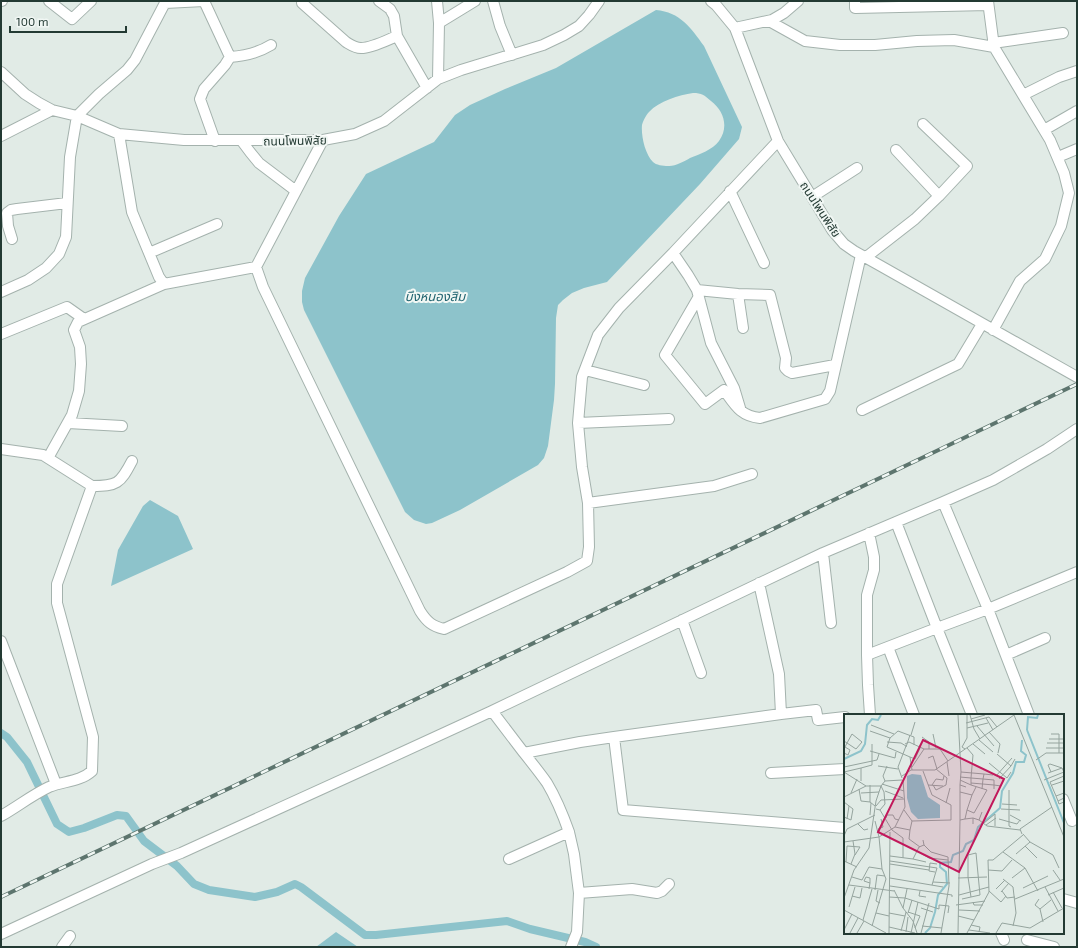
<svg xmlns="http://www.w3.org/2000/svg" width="1078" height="948" font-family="'Exo 2','Noto Sans Thai',sans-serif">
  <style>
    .water { fill: #8dc3cb; fill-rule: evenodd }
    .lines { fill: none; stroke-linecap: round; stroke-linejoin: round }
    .canal { stroke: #8dc3cb; stroke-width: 8 }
    .minor-casing { stroke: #a4b2ad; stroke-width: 12 }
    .minor { stroke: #fff; stroke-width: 10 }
    .rail-casing { stroke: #5d756e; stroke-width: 4 }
    .rail { stroke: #f1f7f4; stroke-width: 2.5; stroke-dasharray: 8; stroke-linecap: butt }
    .labels { text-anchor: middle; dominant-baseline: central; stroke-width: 4; stroke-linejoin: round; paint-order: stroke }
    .street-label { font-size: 12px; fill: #233a33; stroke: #f1f7f4 }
    .water-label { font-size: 13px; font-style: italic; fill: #226571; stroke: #f1f7f4 }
    .inset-river { fill: none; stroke: #8dc3cb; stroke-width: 2 }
    .inset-road { fill: none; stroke: #95a49e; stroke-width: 1 }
    .view { fill: #c2185b; fill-opacity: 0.15; stroke: #c2185b; stroke-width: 2 }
    .inset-edge { fill: none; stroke: #233a33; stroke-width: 2 }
  </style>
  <rect width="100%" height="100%" fill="#e1ebe6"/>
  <!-- water -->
  <path class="water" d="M656 10C680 12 691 28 704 46L742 127 739 139 700 184 607 282 584 288 572 293 563 300 558 305 556 318 555 384 554 400 548 446 544 458 538 465 460 510 432 523 426 524 414 520 405 512 304 310 302 302V291L305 278 339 216 366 174 434 142 455 115 470 105 505 89 556 68ZM693 93C702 93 704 95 711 101 724 111 729 127 719 141 712 150 700 154 690 158 685 161 674 167 668 166 663 166 656 165 653 162 645 154 641 136 642 125 643 121 646 115 649 112 659 101 679 95 693 93Z
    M150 500 178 516 193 549 111 586 118 550 143 506Z
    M336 932 358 947H316Z"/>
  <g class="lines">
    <!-- canal -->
    <path class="canal" d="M1 733 7 737 27 762 57 824 69 832 84 828 117 815 126 816 144 841 177 866 194 884 209 890 255 897 277 892 295 884 301 887 365 935H376L507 921 530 929 585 942 596 947"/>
    <defs>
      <path id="minor" d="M1 1H2
        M49 1 72 19 91 1
        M204 1 230 57 225 65 204 89 200 99 215 141
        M379 1 390 9 394 16 397 36 427 88
        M437 1 439 23 438 79
        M493 1 500 26 512 55
        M711 1 716 5 735 28 778 141 832 230 844 244 854 251 879 265 1077 377
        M855 1V8L988 5
        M988 1 994 47
        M165 3 204 1
        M302 3 346 42C351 45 355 48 361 48 372 48 387 40 397 36
        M769 21 805 41 840 45H875L917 41 954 40 994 47 1050 140 1064 173 1069 193 1061 226 1045 259 1020 281 993 330
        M439 23 475 1
        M735 28 772 20 784 13 798 1
        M993 43 1063 33
        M230 57C245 56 258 53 271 45
        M1 72 25 94 39 103 52 110 77 116 119 134 184 140H323L355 134 384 121 438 79 461 70 543 45 564 35 579 26 589 15 599 1
        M1023 95 1059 77 1077 71
        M1044 130 1077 111
        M119 134 132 212 159 277 164 284 256 267 323 140
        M1 136 52 110
        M241 140 250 152 259 163 296 191
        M896 150 939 196
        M1058 157 1077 149
        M730 191 764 263
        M812 197 857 168
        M12 239 8 226 7 213 11 210 17 209 67 203
        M149 253 217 224
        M673 253 688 275 697 290 711 343 734 388 740 408
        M865 258 915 219 939 196 967 166 923 124
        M256 267 263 287 420 611C427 622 432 626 444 629L567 572 587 561 589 547 588 503 582 467 578 423 582 377 598 335 619 308 673 253 778 141
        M697 290 738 294 770 295 786 358 785 368 788 371 792 373 835 365
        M1 292 28 280 46 268 59 254 66 237 70 157 77 116 99 94 127 70 135 60 166 1
        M738 294 743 328
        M698 298 665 355 705 404 724 390C735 405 740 416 760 418L825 399 830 391 861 255
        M1 334 67 307 84 319
        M585 370 644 385
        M862 410 958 364 982 324
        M68 423 122 426
        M578 423 669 419
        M1 449 43 455 92 486
        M48 458 72 415 79 391 81 364 80 347 74 330 78 322 164 284
        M92 486C117 486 120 484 132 461
        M588 503 714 486 752 474
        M869 533 874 557V570L867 595V655L937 628 896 522
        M759 583 779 674 781 714 816 710 818 720 845 717
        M682 620 701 673
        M831 623 823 553 943 502
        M1 641 56 784
        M888 647 914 715
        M867 655 868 685 870 715
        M1006 655 1045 638
        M781 714 614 737 623 810 845 828
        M972 715 937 628 988 609 1077 572
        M1029 715 988 609 943 502 993 480 1047 449 1077 429
        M614 737 580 742 524 753 492 711 823 553
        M771 773 845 769
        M1063 799 1072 821
        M1 816C17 807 32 795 49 787 63 781 80 782 92 771L93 737 57 603V584L92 486
        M569 832 574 854 579 893 632 889 657 893 662 891 669 884
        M509 859 569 832C563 815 556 798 547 783 540 773 532 763 524 753
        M1063 899 1077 903
        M1001 933 1004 940
        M1 934 152 864 181 853 381 762 492 711
        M1027 940 1054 947
        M62 947 70 936
        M571 947 577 932 579 893"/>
    </defs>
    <!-- minor casing -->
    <use href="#minor" class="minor-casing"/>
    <!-- minor -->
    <use href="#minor" class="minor"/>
    <defs>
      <path id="rail" d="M1 897 1077 384"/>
    </defs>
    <!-- rail casing -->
    <use href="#rail" class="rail-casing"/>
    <!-- rail -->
    <use href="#rail" class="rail"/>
  </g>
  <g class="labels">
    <!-- street labels -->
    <g class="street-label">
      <text transform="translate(295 140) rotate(-1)">ถนนโพนพิสัย</text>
      <text transform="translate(821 209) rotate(57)">ถนนโพนพิสัย</text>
    </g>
    <!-- water labels -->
    <g class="water-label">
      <text x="435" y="296">บึงหนองสิม</text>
    </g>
  </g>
  <!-- overview -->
  <g transform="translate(844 714)">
    <rect width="220" height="220" fill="#e1ebe6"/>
    <path d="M68 60 77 61 84 83 96 91V104L74 105 67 98 63 84V62Z" fill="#8dc3cb"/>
    <path class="inset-river" d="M183 16 220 109M183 16 184 3 193 4 194 1M0 45 17 37 21 30 23 11 28 5 34 6 37 1M91 198 94 181 103 170 102 158 96 153V149L107 148 109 141 119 137 122 130 130 126 134 113 156 94 158 77 169 59 172 48H180L182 41 177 37 178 26M81 219 86 214 91 198"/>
    <path class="inset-road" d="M114 1 117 58 140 60M126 1 130 15 136 25M170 1 220 123M142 4 149 16M127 5 141 1M122 9 145 3 153 13M27 11 50 20M133 12 150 32M123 14 144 9M26 17 46 24 43 33 66 43 68 56M145 18 156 30 154 39M89 20 92 34M207 20H215V39M67 21 71 8M78 23 85 28V35M46 24 54 17 70 23V31M205 25H220M135 26 149 38M0 27 12 35 18 28 8 20 3 29 0 35M43 28 57 29 62 32 54 53 58 64M203 29H220M61 30 65 28 80 35M129 30 141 40M62 33 66 21M123 34 129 41 127 64 139 65 140 60 149 61M202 34H220M121 35 118 33 123 24V1M26 37 51 44 52 38M0 39 4 41 6 36 1 33M153 40 167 52 171 45M66 43 71 45 76 34M84 44 89 42 93 55M192 46 202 39H220M103 48 105 62M145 49 163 64 167 58M34 52 54 55M0 53 33 46 35 40M68 53 80 35H96L104 47M0 58 22 72M0 58 17 54M117 58 116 71 122 73M207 58 204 51 206 50 218 54 220 58M204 59 218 54M58 62 67 56H91L170 1M152 62 168 44M155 65 167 52M116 66 127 71V64L116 63M200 66 220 58M17 67V54L28 51V30M41 67 39 62 43 52M127 69 150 71V75M38 70 60 77M26 71V88M84 71 99 72M88 71 92 65 99 66 100 62M89 71 92 76 102 71 103 64 92 55M116 71V106L121 105 123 96M127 71 143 76 130 99 123 96 128 81M208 71 220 67M15 75 17 87 26 88 31 92M138 75 139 65 150 66V71L157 72M165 76V112L167 113M41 77 59 84M116 78 128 81 132 73M7 79 13 65M17 79 35 78M212 82 206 68 220 62M0 83 22 72H37M220 84 214 87 215 90 220 88M214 87 212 82 220 79M0 88 9 95 7 106 0 103M102 89 106 74M158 90 173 91M32 92 37 86 60 85M32 95 36 96 48 116 59 124V144M157 95 176 96M36 96 41 90 40 78 37 72M26 101 27 89M166 101 177 107M42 104 43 101H49L51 105 55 106M129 104 135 106 138 98M3 105 5 92M121 105 129 104V110M155 105 173 110 176 106M135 106 143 112 176 116M31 107 35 123M68 107 107 106V91L88 81 79 57M140 109 151 100V112M14 110 20 116 24 115M142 111 152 104M51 113 66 116 68 107 60 96M34 115 39 113 37 105M66 116 65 125 76 133M178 120 176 115 208 93M0 122 3 115 31 101M35 123 38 155 42 165M79 126 80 131 87 138 104 143 105 172 97 219M0 128 35 123 51 113 61 93 59 66M186 128 209 141 215 154M181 132 193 144M73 137 85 144 104 146M159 138 181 154 194 177M172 140 186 128 179 120M46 142 69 145 75 133 80 131M69 145 82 148M0 147 13 153M46 147 93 154 88 171M2 148 3 132 16 133 11 141M7 150 11 140 9 127M46 150 85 156M144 156 158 157 168 146M209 156 216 166M91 158 85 157 86 149 93 150M8 163 18 166 25 153 38 155M46 164 99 173M114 164 143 163M168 164 181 154M159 165 169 173 172 199 169 212M89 168 106 169M5 171 50 177M46 172 108 181V183M201 173 214 197M179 174 204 162M25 175 26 169V164L22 163 20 167 26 169M63 175 59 194 69 207 73 219M152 175 161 166M31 176 33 161 41 162M34 176 32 187 36 189M50 176 59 194M76 177 75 182 82 183M145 177 157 188 162 182M158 177 163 184 171 183M157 178 165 169M209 178 218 194M115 181 145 173M204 181 220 174M8 182 16 184 18 174M45 183 61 184 95 195V191L105 192 104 199M127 183 124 163V141L132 139M0 184 10 156 25 134 32 87 37 72 41 67 58 66M118 185 136 181 132 139M171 185 220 165M195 185 191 191 196 195 207 186M129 188 130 191H139M112 191 141 187M5 193 11 173M77 194 89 198M196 195 199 208M0 196 42 219M115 196 136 197M64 198 76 202 71 214M32 199 45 202M45 199 61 202 62 198M64 199 68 186M114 202 130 206M19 206 28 175M127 211 136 213 135 218M28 212 42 165M78 212 98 214M45 213 71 219M0 216 8 200M125 216 146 219M57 217 61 202M62 218 64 203M6 219 14 204M13 219 20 207M45 219 46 118M67 219 74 188M77 219 85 189M114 219 116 106M123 219 145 178 144 146H149L179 121M152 219 158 209 186 214 220 194"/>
    <path class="view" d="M79 26 160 65 115 158 34 118Z"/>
    <rect width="220" height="220" class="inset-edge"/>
  </g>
  <!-- border -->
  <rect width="1078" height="948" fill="none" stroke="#233a33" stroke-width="4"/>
  <!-- scale -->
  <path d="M10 26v6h116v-6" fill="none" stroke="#233a33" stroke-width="2"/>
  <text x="16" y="26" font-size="12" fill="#233a33" stroke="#f1f7f4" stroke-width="3" paint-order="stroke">100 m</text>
</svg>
